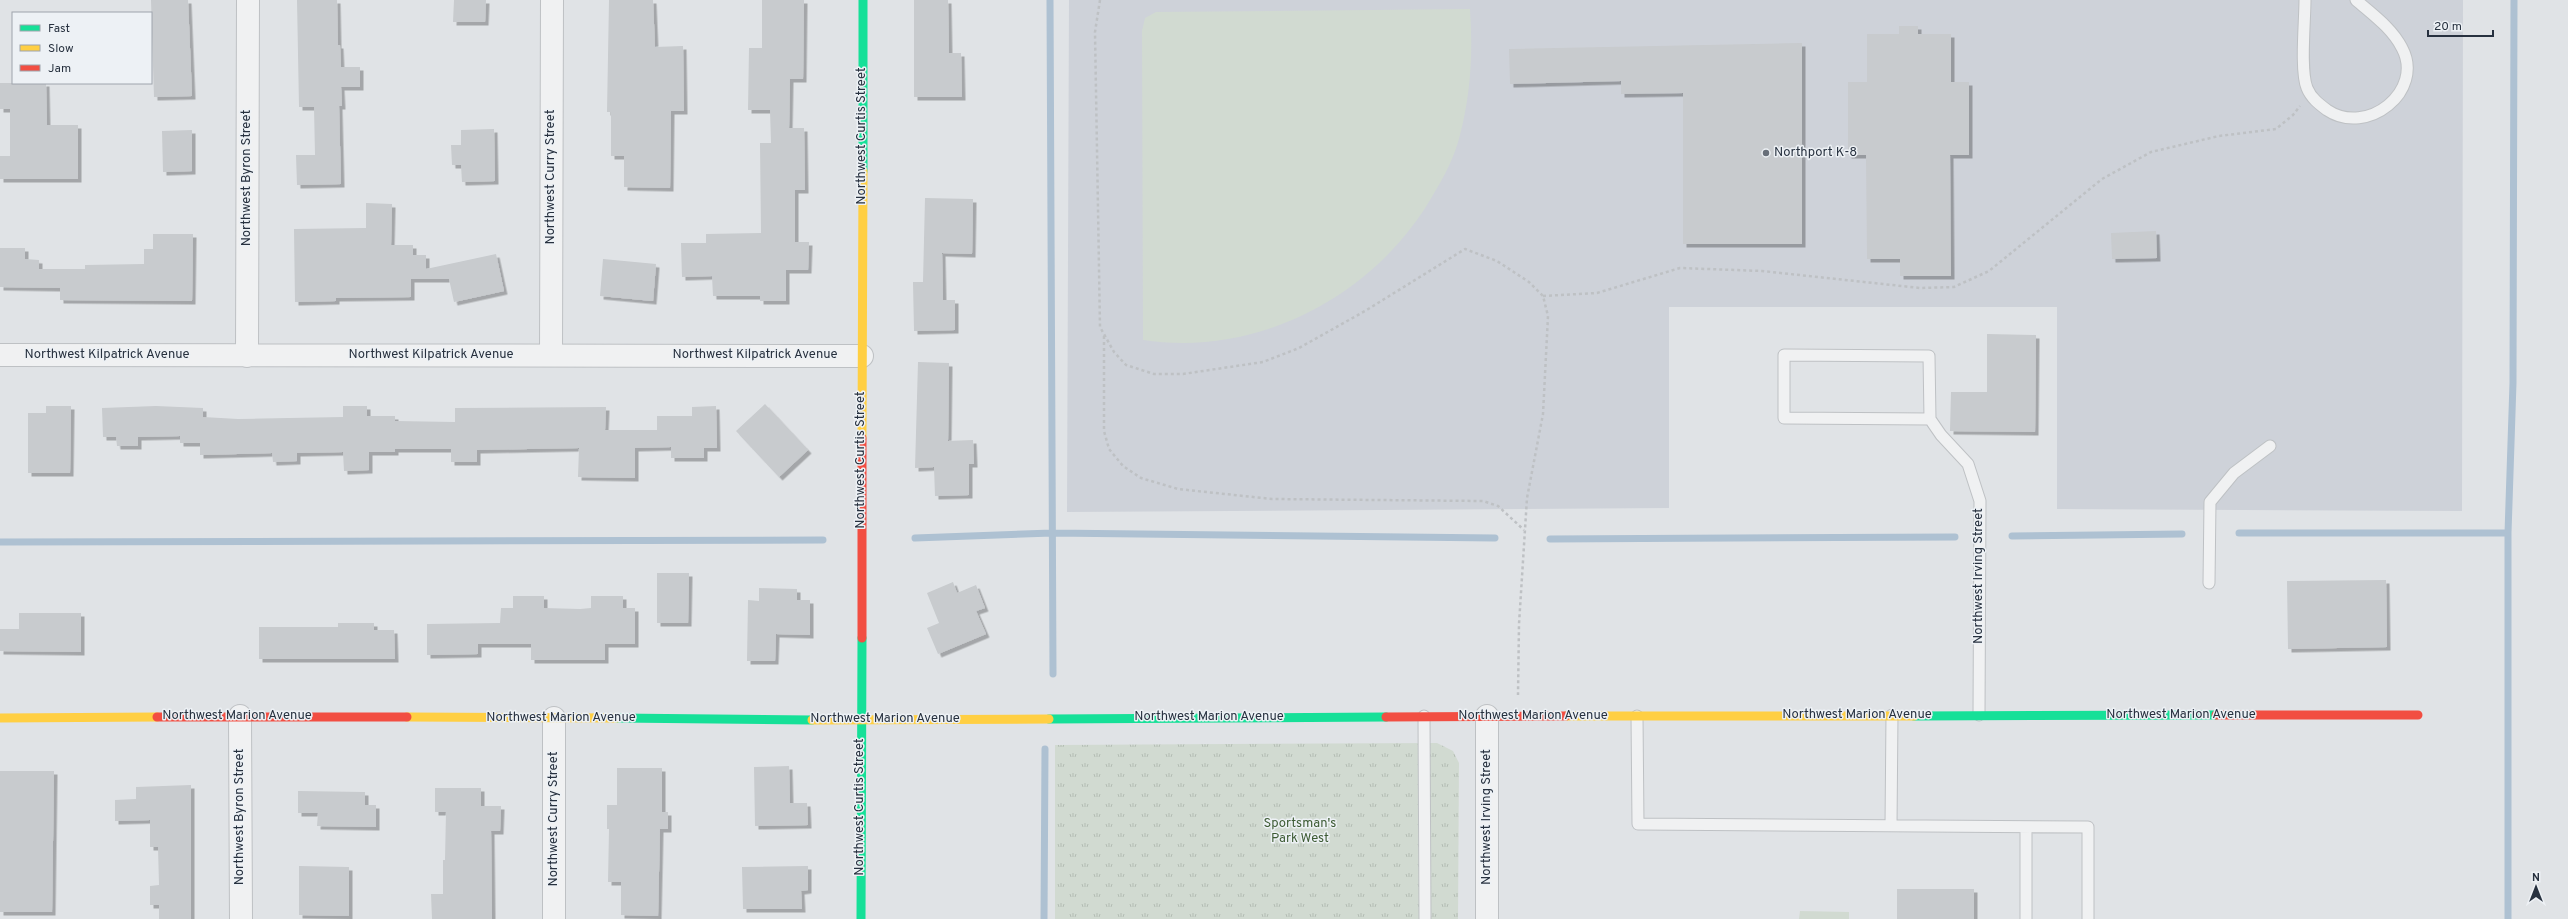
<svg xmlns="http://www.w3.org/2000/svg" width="2568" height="919" font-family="Overpass,sans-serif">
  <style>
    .built { fill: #ced2d9 }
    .grass { fill: url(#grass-tufts) }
    .pitch { fill: #d1dad1 }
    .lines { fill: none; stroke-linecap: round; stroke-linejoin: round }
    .stream { stroke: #aec1d2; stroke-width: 7 }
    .building { fill: #c8cbce; filter: url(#shadow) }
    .lane-casing { stroke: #bec1c4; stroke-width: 13 }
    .street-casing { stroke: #bec1c4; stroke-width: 24 }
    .path { stroke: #bec1c4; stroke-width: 2.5; stroke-dasharray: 3 3; stroke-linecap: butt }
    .lane { stroke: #f0f1f2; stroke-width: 11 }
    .street { stroke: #f0f1f2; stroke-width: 22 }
    .fast { stroke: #16e098; stroke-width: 9 }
    .slow { stroke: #ffcf43; stroke-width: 9 }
    .jam { stroke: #f24e42; stroke-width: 9 }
    .poi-dot { fill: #686f79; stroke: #edf1f5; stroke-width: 1.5 }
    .labels { text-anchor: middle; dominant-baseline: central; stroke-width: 3; stroke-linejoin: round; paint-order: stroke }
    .street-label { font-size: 13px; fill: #27313f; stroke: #edf1f5 }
    .poi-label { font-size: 13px; fill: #27313f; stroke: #edf1f5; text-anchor: start }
    .park-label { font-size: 13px; fill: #3d5b34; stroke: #edf1f5 }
  </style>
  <defs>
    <pattern id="grass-tufts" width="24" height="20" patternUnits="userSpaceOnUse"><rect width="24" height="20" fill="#d1dad1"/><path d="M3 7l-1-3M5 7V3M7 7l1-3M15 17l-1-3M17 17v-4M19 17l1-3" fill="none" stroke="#b3bcb4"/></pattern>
    <filter id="shadow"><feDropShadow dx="3.5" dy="3.5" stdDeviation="0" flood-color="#0004"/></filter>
  </defs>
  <rect width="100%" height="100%" fill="#e0e3e6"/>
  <!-- built -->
  <path class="built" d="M1069 0H2463L2462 511 2057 509V307H1669V508L1067 512Z"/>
  <!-- grass -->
  <path class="grass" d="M1437 743 1453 751 1459 763 1458 919H1055V745Z"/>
  <!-- pitch -->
  <path class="pitch" d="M1470 9C1473 52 1471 93 1460 135 1455 156 1444 177 1433 195 1376 295 1258 358 1143 340L1142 31 1145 18 1156 12Z
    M1800 911 1849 912V919H1799Z"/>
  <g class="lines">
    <!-- stream -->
    <path class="stream" d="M1050 0 1053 674
      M2239 533H2508
      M2012 536 2182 534
      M915 538 1052 533 1495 538
      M1550 539 1955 537
      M0 542 823 540
      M1044 919 1045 749
      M2508 919V533L2513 383 2514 0"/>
  </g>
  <!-- building -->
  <path class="building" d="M151 0H188L192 96 154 97Z
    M297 0H337L338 45H340L341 67H360V87H341L342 106H339L341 184 297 185 296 155H315L314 107H299Z
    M454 0H486L485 22H453Z
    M609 0H653L655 47 683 46 684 111H671L670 188 624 187V156H611V112H607Z
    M762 0H804L803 79H790L789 128H804L805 190H795V242H809L808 270H786V301H760V296H713L712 276 682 277 681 243H706V234L761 233 760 143H771L770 110H748L749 48H762Z
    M914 0H948L949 53H961L962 97H914Z
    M1899 26H1918V34H1951V82H1969V155H1950L1951 276H1900V259H1867L1866 155H1848V82H1867V34H1899Z
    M1802 43V244H1683V93L1621 94V81L1510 84 1509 49Z
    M0 83H46L47 125H78V179H0V156H10V109H0Z
    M494 129 495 181 462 182 461 165H452L451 145H461V130Z
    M192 130V171L163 172 162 131Z
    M925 198 973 199 972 254 942 253 943 300H955V330L914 331 913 282H923Z
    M366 203 392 204 391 245H413V255H426V269L496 254 504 291 454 302 449 279H411V297L336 298V301L295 302 294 229 366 228Z
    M2156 231 2157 258 2112 259 2111 233Z
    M153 234H193L192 301 60 300V288L0 287V248H25V259L39 260V269H85V265L144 264V249H153Z
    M603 259 656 264 653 301 600 296Z
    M1987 334 2036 335 2035 432 1950 431 1951 392H1987Z
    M918 362 949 363 948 441 973 440 974 464H969V495L935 496 934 467 915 468Z
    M765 404 808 450 779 477 736 431Z
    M46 406H71L70 473H28V413H46Z
    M156 406 203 408V417L238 419 343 417V406H367V416H395V421L455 422V408L606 407 605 430H657V416H692V407L716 406 717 448H704V458H671V447L635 448V478L578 477 579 448 477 450V462H451V449H395V452H369V470L344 471 343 452 297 453V461L273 462 272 453 200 455V443H180V436L138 437V446H117L116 437H103L102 408Z
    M657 573H689L688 623H657Z
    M2386 580 2387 647 2288 649 2287 581Z
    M953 582 957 593 976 585 985 608 976 611 986 634 938 654 927 628 939 623 927 593Z
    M759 588 797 589V600H810V635L776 634 775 661H747L748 600 759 601Z
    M513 596H544V608L580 609 591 608V596H623V608H635V644H605V660H531V644H478V654L427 655V624L500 623 501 608H513Z
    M19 613H81V652L0 651V629H19Z
    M338 623H374V630H394L395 659H259V627H338Z
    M789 766 790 803H807L808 825 755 826 754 767Z
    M617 768H662V812H668V829H660L658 916 621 915V882H608L609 829H607V805H617Z
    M0 771H54L52 912H0Z
    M191 785V919H159V905H150V886L159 885 158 847H150V820L115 821V800L136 799V787Z
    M435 788H481V806H501L500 831H491L492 919H432L431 894H443V860H445L446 812H435Z
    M298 791 365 792V805H376V827L317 826 318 813H298Z
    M299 866 349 867V916L299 915Z
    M808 866V890L801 891 802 909H743L742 867Z
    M1897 889H1974V919H1897Z"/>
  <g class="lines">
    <defs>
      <path id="lane" d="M2305 0C2305 21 2300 71 2307 88 2311 98 2319 104 2327 110 2367 137 2425 91 2402 48 2392 28 2372 14 2356 0
        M1930 419 1784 418V355L1929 356 1930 419 1941 435 1968 464 1980 501 1979 715
        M2209 583 2210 502 2234 473 2270 446
        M1424 716 1425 919
        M1637 716 1638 824 2088 827V919
        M1891 826 1892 715
        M2026 827V919"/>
      <path id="street" d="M0 355 862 356
        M551 355 552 0
        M247 356 248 0
        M240 716 241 919
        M1487 716V919
        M554 919V718"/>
    </defs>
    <!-- lane casing -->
    <use href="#lane" class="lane-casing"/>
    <!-- street casing -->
    <use href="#street" class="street-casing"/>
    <!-- path -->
    <path class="path" d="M1100 0 1095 32 1100 327 1114 352 1126 365 1154 374H1183L1263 362 1299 348 1365 311 1465 249 1497 261 1529 282 1543 296 1548 316 1543 414 1527 498 1519 624 1518 695
      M1543 296 1597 293 1680 268 1762 271 1920 288 1954 287 1989 271 2102 179 2151 152 2219 136 2276 129 2293 115 2300 106
      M1104 336V431L1109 449 1123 466 1141 478 1178 489 1272 499 1483 501 1498 506 1524 530"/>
    <!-- lane -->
    <use href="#lane" class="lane"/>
    <!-- street -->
    <use href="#street" class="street"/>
    <!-- fast -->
    <path class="fast" d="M863 171V0
      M1914 716 2216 715
      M617 718 812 720
      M1049 719 1386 717
      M861 919 862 638"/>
    <!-- slow -->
    <path class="slow" d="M862 438 863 171
      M1566 716H1914
      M407 717 617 718
      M0 718 157 717
      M812 720 1049 719"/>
    <!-- jam -->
    <path class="jam" d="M862 638V438
      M2216 715H2418
      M157 717H407
      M1386 717 1566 716"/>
  </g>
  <!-- markers -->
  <circle class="poi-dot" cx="1766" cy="153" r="4"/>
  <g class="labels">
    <!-- street labels -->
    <g class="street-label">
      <text transform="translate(862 136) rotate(-90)">Northwest Curtis Street</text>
      <text transform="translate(551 177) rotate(-90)">Northwest Curry Street</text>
      <text transform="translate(247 178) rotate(-90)">Northwest Byron Street</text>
      <text x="107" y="355">Northwest Kilpatrick Avenue</text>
      <text x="431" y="355">Northwest Kilpatrick Avenue</text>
      <text x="755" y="355">Northwest Kilpatrick Avenue</text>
      <text transform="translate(861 460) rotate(-90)">Northwest Curtis Street</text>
      <text transform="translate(1979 576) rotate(-90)">Northwest Irving Street</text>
      <text x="1857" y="715">Northwest Marion Avenue</text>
      <text x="2181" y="715">Northwest Marion Avenue</text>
      <text x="237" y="716">Northwest Marion Avenue</text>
      <text x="1533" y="716">Northwest Marion Avenue</text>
      <text x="1209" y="717">Northwest Marion Avenue</text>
      <text x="561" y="718">Northwest Marion Avenue</text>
      <text x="885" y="719">Northwest Marion Avenue</text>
      <text transform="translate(860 807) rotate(-90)">Northwest Curtis Street</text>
      <text transform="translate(240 817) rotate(-90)">Northwest Byron Street</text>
      <text transform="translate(1487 817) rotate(-90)">Northwest Irving Street</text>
      <text transform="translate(554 819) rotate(-90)">Northwest Curry Street</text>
    </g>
    <!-- poi labels -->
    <g class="poi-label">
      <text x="1774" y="153">Northport K-8</text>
    </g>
    <!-- park labels -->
    <g class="park-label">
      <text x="1300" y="824">Sportsman's<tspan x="1300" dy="15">Park West</tspan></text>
    </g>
  </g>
  <!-- legend -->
  <rect x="12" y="12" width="140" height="72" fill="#edf1f5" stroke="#9ea4ac"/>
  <rect x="20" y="25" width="20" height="6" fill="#16e098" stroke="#9ea4ac"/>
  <text x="48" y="32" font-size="12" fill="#27313f">Fast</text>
  <rect x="20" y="45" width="20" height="6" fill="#ffcf43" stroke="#9ea4ac"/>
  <text x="48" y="52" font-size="12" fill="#27313f">Slow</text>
  <rect x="20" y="65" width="20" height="6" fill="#f24e42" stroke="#9ea4ac"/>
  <text x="48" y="72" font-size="12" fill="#27313f">Jam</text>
  <!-- north arrow -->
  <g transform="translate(2536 887)" stroke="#edf1f5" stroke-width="3" paint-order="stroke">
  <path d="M0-3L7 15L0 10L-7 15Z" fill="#27313f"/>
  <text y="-6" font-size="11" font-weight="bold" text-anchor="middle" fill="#27313f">N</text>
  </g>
  <!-- scale -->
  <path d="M2428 30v6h65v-6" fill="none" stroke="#27313f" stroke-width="2"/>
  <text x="2434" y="30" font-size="12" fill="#27313f" stroke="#edf1f5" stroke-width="3" paint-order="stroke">20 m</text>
</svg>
